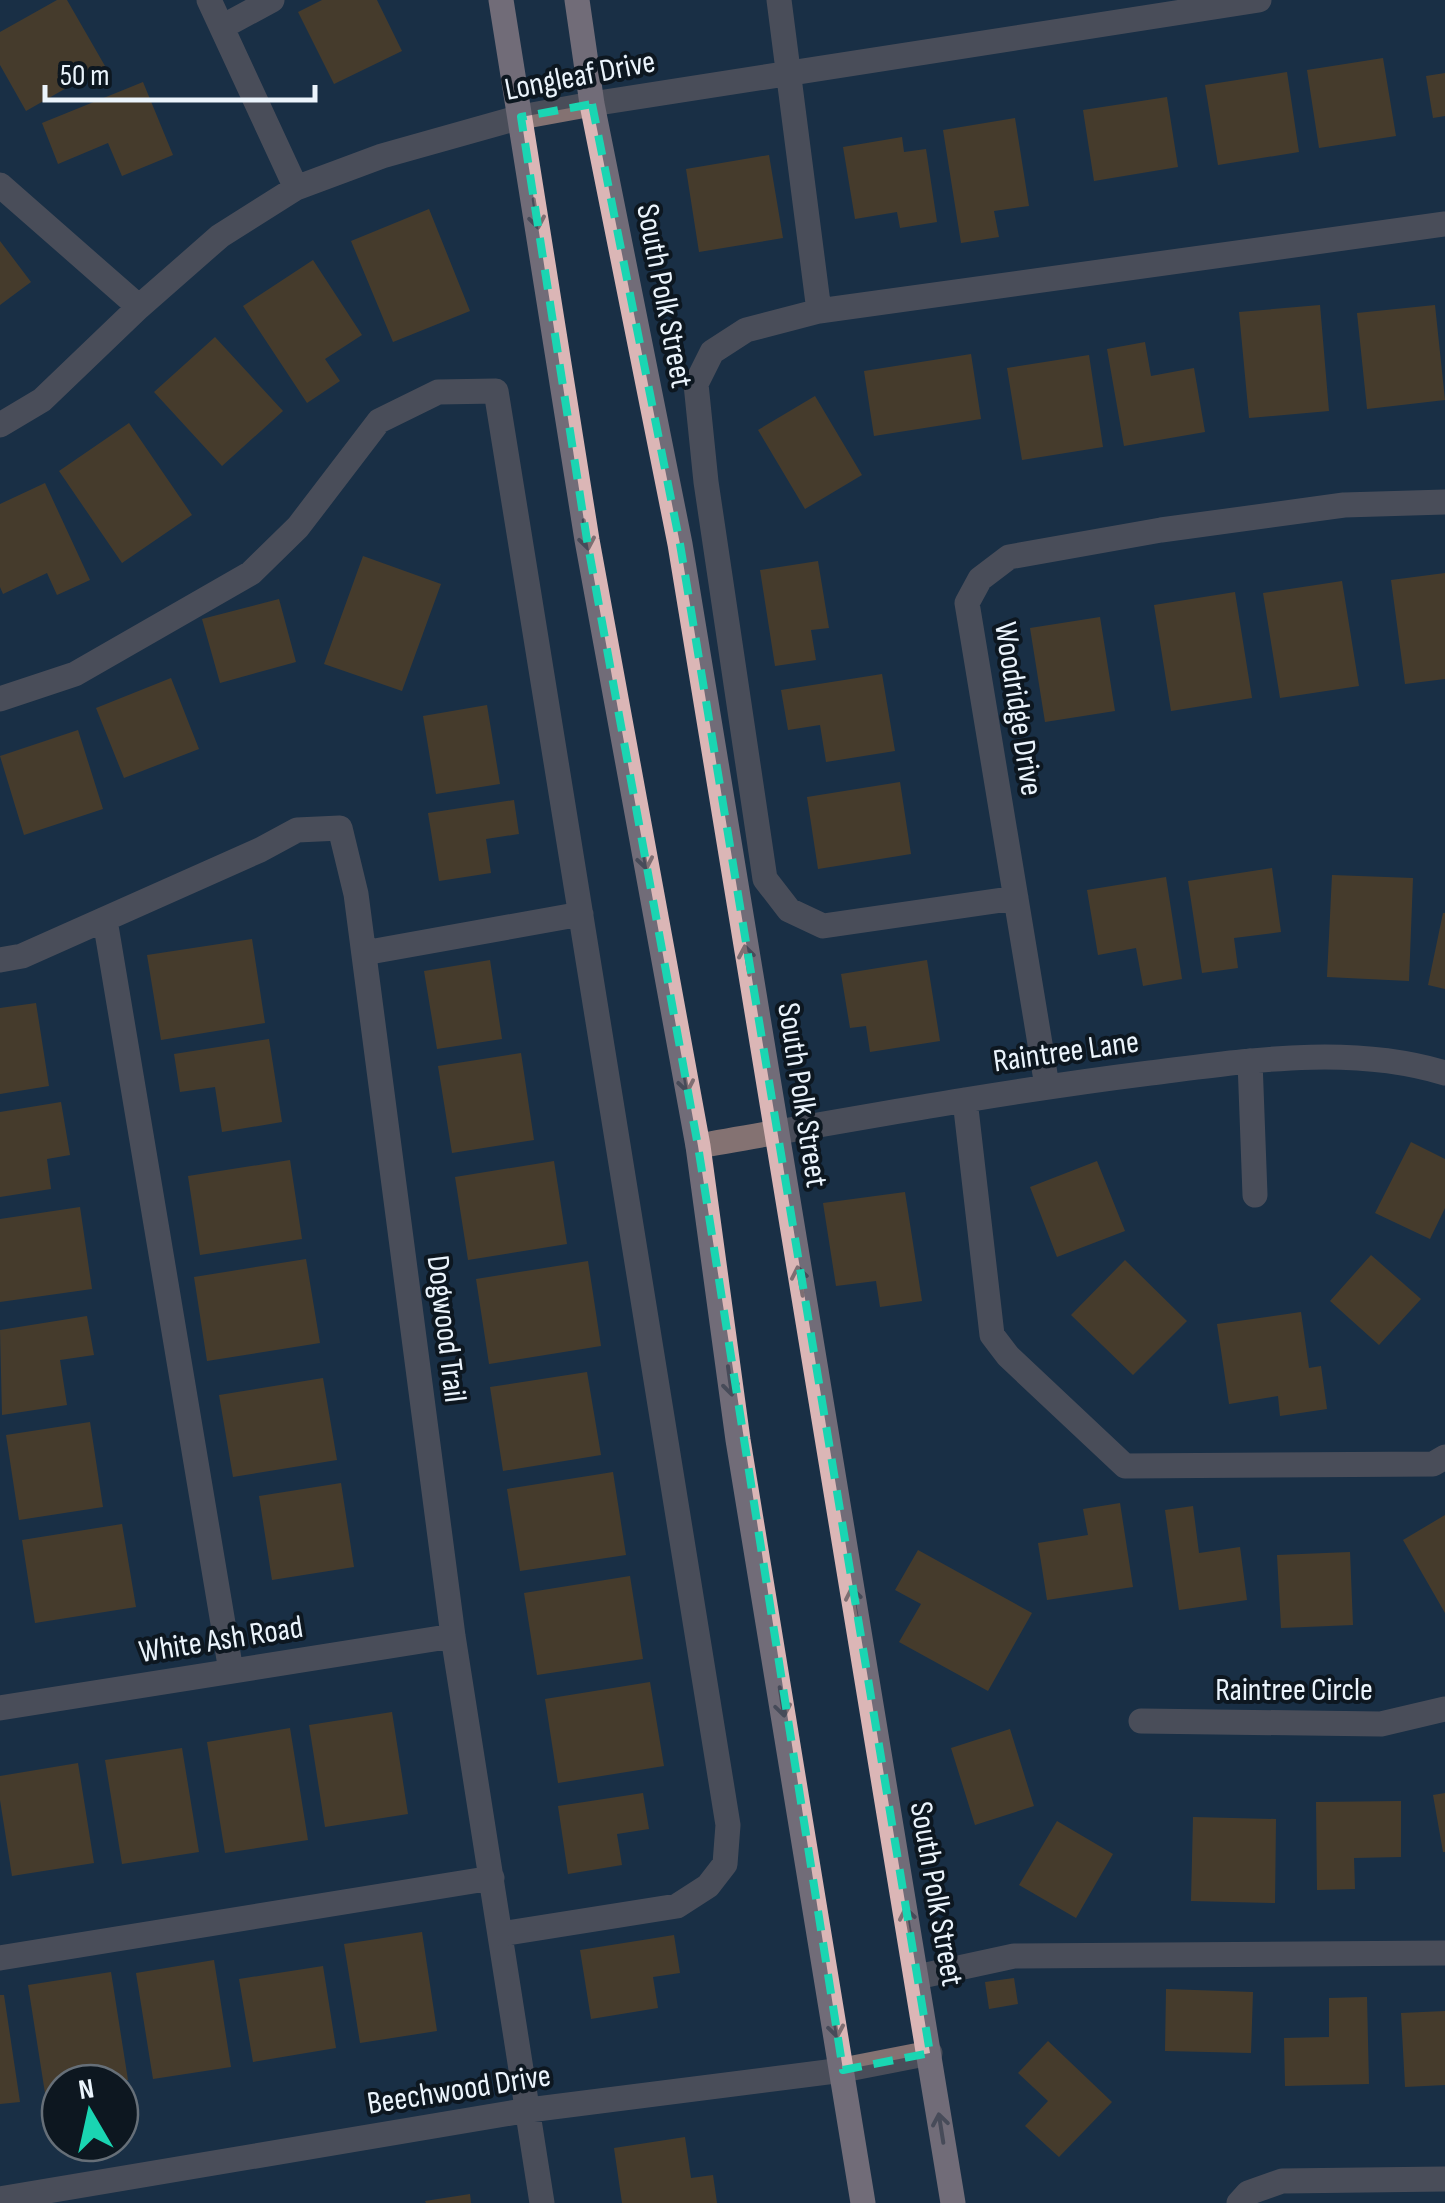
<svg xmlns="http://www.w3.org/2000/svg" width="1445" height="2203" font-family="'Sofia Sans Condensed',sans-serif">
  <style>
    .building { fill: #7a4a0f }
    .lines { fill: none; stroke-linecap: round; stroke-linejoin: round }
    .minor { stroke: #847272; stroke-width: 25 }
    .major { stroke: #dbb6b6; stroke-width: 25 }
    .oneway { stroke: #7e6e72 }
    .marked { fill: none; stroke: #1ad5b2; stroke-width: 8; stroke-dasharray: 20 12; stroke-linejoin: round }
    .labels { text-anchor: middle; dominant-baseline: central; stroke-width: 8; stroke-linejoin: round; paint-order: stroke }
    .street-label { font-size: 32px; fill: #ebf4fc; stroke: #0d1720 }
  </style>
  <rect width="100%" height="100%" fill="#192f45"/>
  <!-- building -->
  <path class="building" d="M57 0H67L105 66 26 111 0 65V32Z
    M322 0H377L402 51 334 84 298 12Z
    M1383 58 1396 136 1319 148 1307 70Z
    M1287 72 1299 152 1218 165 1205 85Z
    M1445 73V116L1433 118 1426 76Z
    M143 82 173 155 122 176 108 143 58 164 42 123Z
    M1167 97 1178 167 1094 181 1083 110Z
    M1015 118 1029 206 994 211 999 237 961 243 943 130Z
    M902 137 904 152 926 149 937 222 900 228 897 212 855 219 843 147Z
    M769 155 783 238 699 252 686 169Z
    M429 209 470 311 393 342 351 241Z
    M0 241 31 282 0 305Z
    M313 260 362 335 325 359 340 381 307 403 243 306Z
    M1320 305 1329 411 1249 418 1239 312Z
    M1435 305 1445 400 1367 409 1357 313Z
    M215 337 283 411 222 466 154 392Z
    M1145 342 1151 376 1194 368 1205 432 1124 446 1107 349Z
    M971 354 981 419 874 436 864 371Z
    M1089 355 1103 447 1022 460 1007 368Z
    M815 396 862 475 805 509 758 430Z
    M129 423 192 515 122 563 59 471Z
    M45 483 90 580 57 595 47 573 3 594 0 587V504Z
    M363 556 441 584 402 691 324 664Z
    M818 561 829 628 811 630 816 660 775 666 760 570Z
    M1445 573V679L1405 684 1391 580Z
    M1342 581 1359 686 1280 698 1263 593Z
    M1235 592 1252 698 1171 711 1154 605Z
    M279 599 296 662 220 683 202 619Z
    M1100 617 1115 711 1045 722 1030 628Z
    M882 674 895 751 826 762 820 725 788 730 781 690Z
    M171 678 199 749 124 778 96 708Z
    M487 705 500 784 436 794 423 716Z
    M78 730 103 809 24 835 0 756Z
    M900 782 911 854 818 869 807 797Z
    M514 800 519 834 486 839 491 873 439 881 428 813Z
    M1272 868 1281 932 1234 938 1238 968 1202 973 1188 881Z
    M1332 875 1413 878 1409 981 1327 977Z
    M1166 877 1182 979 1143 986 1136 948 1098 955 1087 890Z
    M1443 913H1445V989L1428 985Z
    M252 939 265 1023 161 1040 147 955Z
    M490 960 502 1039 437 1049 424 971Z
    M927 960 940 1041 870 1052 866 1026 850 1028 841 974Z
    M36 1003 49 1086 0 1094V1008Z
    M269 1039 282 1122 222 1132 215 1087 180 1092 174 1054Z
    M521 1053 534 1140 452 1153 438 1066Z
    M61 1102 70 1155 47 1159 51 1189 0 1197V1112Z
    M1411 1142 1445 1159V1208L1430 1239 1375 1213Z
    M290 1160 302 1239 200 1255 188 1176Z
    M554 1161 567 1244 468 1260 455 1177Z
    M1097 1161 1125 1231 1057 1257 1030 1187Z
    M905 1192 922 1301 880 1307 876 1281 836 1286 823 1203Z
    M80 1207 92 1289 0 1302V1219Z
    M1371 1255 1421 1299 1379 1345 1330 1301Z
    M306 1259 320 1343 207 1361 194 1277Z
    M1125 1260 1187 1321 1133 1375 1071 1315Z
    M588 1261 601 1346 489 1364 476 1279Z
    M1301 1312 1309 1368 1321 1366 1327 1409 1280 1416 1278 1396 1229 1404 1217 1324Z
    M87 1316 94 1355 60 1360 67 1405 2 1415 0 1330Z
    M587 1372 601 1455 503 1471 490 1387Z
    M323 1378 337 1460 233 1477 219 1395Z
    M90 1422 103 1507 19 1520 6 1435Z
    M613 1472 626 1555 520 1571 507 1489Z
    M341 1483 354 1567 272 1580 259 1496Z
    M1120 1503 1133 1587 1047 1600 1038 1543 1088 1535 1083 1509Z
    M1193 1506 1199 1553 1240 1547 1247 1600 1179 1610 1165 1510Z
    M1445 1515V1613L1403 1540Z
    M122 1524 136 1607 35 1623 22 1540Z
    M918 1550 1032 1613 988 1691 899 1642 921 1604 895 1590Z
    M1350 1552 1353 1625 1281 1628 1277 1555Z
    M630 1576 643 1659 537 1675 524 1593Z
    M650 1682 664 1766 558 1783 545 1699Z
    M392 1712 408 1814 325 1827 309 1725Z
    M290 1728 308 1840 225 1853 207 1742Z
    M1010 1729 1034 1806 975 1825 951 1748Z
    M182 1748 199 1852 122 1864 105 1760Z
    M78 1763 94 1863 12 1876 0 1800V1776Z
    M643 1793 649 1829 617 1834 622 1865 568 1874 558 1806Z
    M1445 1793V1852H1443L1433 1795Z
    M1401 1801V1857L1354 1858 1355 1889 1317 1890 1316 1802Z
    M1193 1817 1276 1819 1275 1903 1191 1901Z
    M1057 1821 1113 1854 1076 1918 1019 1885Z
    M422 1932 437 2031 360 2043 344 1944Z
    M674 1935 680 1973 653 1977 658 2008 591 2019 580 1950Z
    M214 1960 231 2067 153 2079 136 1973Z
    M323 1966 336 2048 253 2062 239 1979Z
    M111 1972 128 2080 60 2083V2091L45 2093 28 1985Z
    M1014 1978 1018 2004 989 2009 985 1982Z
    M1166 1989 1253 1992 1251 2053 1165 2051Z
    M0 1995H4L20 2102 0 2104Z
    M1367 1997 1369 2084 1285 2086 1284 2038 1329 2037V1998Z
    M1445 2011V2085L1405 2087 1401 2013Z
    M1048 2041 1112 2102 1059 2157 1025 2126 1048 2101 1018 2073Z
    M685 2137 691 2178 713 2175 717 2203H622L614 2148Z
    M470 2194 471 2203H426L425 2201Z"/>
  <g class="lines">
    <!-- minor -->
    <path class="minor" d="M209 0 296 188
      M779 0 819 311 1445 224
      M222 27 272 0
      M0 185 139 307
      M819 311 746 330 712 352 696 384 706 482 765 879 789 910 823 926 1016 898
      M0 425 42 400 139 307 220 236 296 188 382 156 521 117 592 104 1259 0
      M0 699 75 674 251 573 298 527 379 421 438 392 496 391 728 1825 725 1864 708 1886 677 1906 501 1934
      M105 920 231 1671
      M364 953 581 914
      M0 960 22 956 260 850 297 830 340 828 356 894 453 1636 542 2203
      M1250 1061 1255 1195
      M1047 1086 967 603 980 579 1009 557 1161 530 1344 505 1445 502
      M965 1100 992 1335 1008 1356 1125 1466 1433 1464 1445 1457
      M698 1146C848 1120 998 1092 1150 1073 1247 1061 1349 1044 1445 1073
      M0 1708 453 1636
      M1141 1721 1381 1724 1445 1709
      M0 1958 492 1878
      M917 1977 1014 1956 1445 1953
      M0 2199 529 2110 843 2070 930 2053
      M1239 2203 1248 2193 1282 2181 1445 2179"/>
    <!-- major -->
    <path class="major" d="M501 0 587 540 698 1146 738 1440 863 2203
      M577 0 592 104 680 544 953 2203"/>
  </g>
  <!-- one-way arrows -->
  <defs><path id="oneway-shaft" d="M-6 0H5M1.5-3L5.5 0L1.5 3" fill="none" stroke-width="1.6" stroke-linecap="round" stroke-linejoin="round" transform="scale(2.5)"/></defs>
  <g class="oneway">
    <use href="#oneway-shaft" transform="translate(536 214) rotate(81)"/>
    <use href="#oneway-shaft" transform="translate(586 535) rotate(81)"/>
    <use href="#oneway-shaft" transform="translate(644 855) rotate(80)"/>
    <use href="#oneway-shaft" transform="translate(747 960) rotate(-99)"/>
    <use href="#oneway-shaft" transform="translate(685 1078) rotate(80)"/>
    <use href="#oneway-shaft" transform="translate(800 1281) rotate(-100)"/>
    <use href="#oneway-shaft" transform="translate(730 1381) rotate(82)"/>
    <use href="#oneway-shaft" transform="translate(854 1602) rotate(-100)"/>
    <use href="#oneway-shaft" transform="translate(782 1702) rotate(81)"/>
    <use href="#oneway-shaft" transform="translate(908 1922) rotate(-100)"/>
    <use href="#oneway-shaft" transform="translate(835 2023) rotate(81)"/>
    <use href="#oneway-shaft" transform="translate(941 2128) rotate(-99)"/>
  </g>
  <!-- marked area -->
  <path d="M0 0H1445V2203H0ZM592 104 680 544 930 2053 843 2070 698 1146 587 540 521 117Z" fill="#192f45" fill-opacity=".55" fill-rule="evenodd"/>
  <path class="marked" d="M592 104 680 544 930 2053 843 2070 698 1146 587 540 521 117Z"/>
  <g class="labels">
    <!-- street labels -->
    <g class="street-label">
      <text transform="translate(580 76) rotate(-11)">Longleaf Drive</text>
      <text transform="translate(664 296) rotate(79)">South Polk Street</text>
      <text transform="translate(1018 709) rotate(81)">Woodridge Drive</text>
      <text transform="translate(1066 1052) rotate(-8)">Raintree Lane</text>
      <text transform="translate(802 1095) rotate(81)">South Polk Street</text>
      <text transform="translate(446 1329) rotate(83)">Dogwood Trail</text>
      <text transform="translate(221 1640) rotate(-9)">White Ash Road</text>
      <text x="1294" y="1690">Raintree Circle</text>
      <text transform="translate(936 1894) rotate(80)">South Polk Street</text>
      <text transform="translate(459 2090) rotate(-9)">Beechwood Drive</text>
    </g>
  </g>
  <!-- north arrow -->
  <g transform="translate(90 2113) rotate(351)"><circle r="48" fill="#0d1720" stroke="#666f78" stroke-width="2.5"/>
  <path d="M0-8L18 38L0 25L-18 38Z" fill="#1ad5b2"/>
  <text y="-15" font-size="28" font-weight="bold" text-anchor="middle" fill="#ebf4fc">N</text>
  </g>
  <!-- scale -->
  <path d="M45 85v15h270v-15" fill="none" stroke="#ebf4fc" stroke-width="5"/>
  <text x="60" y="85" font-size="30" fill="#ebf4fc" stroke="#0d1720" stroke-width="8" paint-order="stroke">50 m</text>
</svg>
